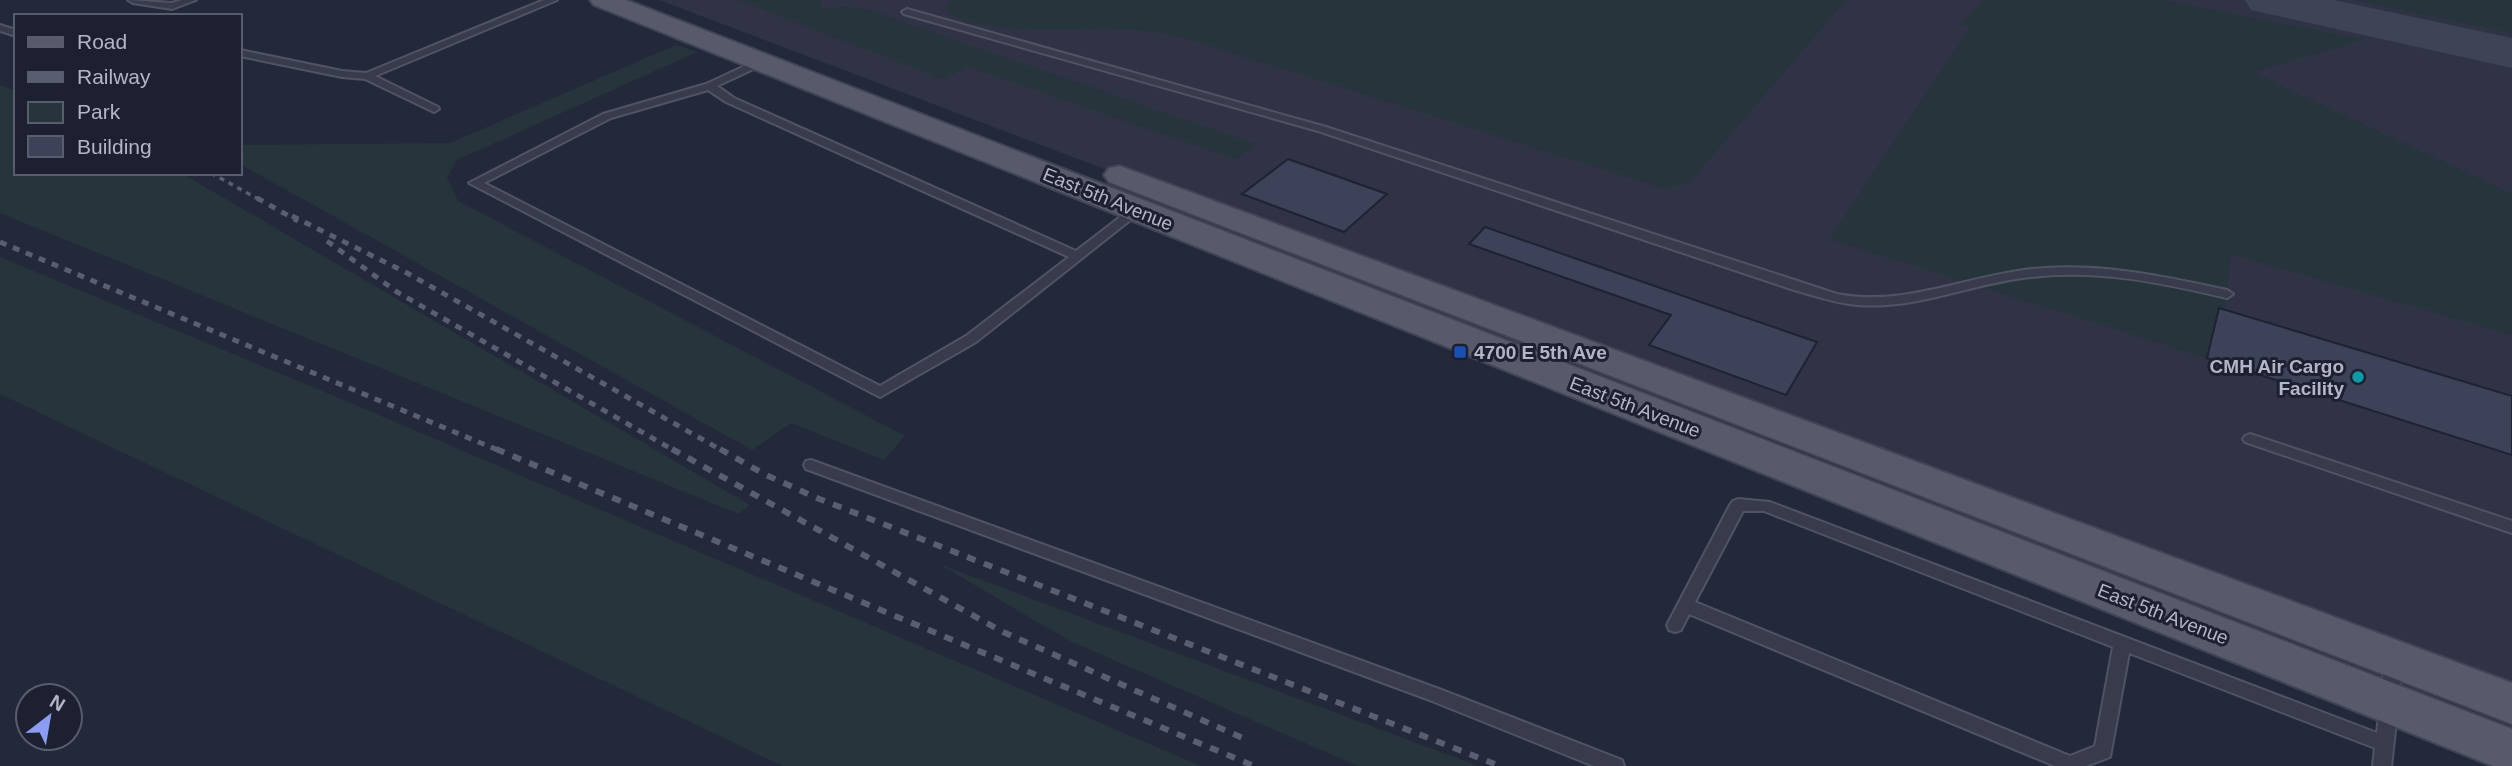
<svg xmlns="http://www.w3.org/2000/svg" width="2512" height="766" font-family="Arial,sans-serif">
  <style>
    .airport { fill: #2f3345 }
    .green { fill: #26343c }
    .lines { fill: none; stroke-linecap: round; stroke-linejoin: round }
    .taxiway { fill: #3f4356; fill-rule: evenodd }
    .building { fill: #3e4259; stroke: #1f2232; stroke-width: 2 }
    .service-casing { stroke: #505363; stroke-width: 4 }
    .primary-casing { stroke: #414454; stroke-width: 4 }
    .service { fill: #383b4b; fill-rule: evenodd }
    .primary { fill: #565a6b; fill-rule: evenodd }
    .rail-far2 { stroke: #5a5e72; stroke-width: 3.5; stroke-dasharray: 5 5; stroke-linecap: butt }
    .rail-far1 { stroke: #5a5e72; stroke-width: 5; stroke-dasharray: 7 7; stroke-linecap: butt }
    .rail { stroke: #5a5e72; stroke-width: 6; stroke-dasharray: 9 9; stroke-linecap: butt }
    .transit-dot { fill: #1a4fb4; stroke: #1d2030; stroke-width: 2.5 }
    .culture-dot { fill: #0f9aa8; stroke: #1d2030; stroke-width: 2.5 }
    .labels { text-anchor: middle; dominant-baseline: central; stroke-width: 6; stroke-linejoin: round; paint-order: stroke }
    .street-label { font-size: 19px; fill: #b3b6c7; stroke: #1d2030 }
    .poi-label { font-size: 19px; font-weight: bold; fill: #b3b6c7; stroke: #1d2030; text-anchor: start }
  </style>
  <rect width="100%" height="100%" fill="#24283b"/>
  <!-- airport -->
  <path class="airport" d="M659 0H2512V704L2163 571Z"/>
  <!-- green -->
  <path class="green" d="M739 0H821L820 9 847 7 868 10 1255 144 1236 159 969 67 943 79Z
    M957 0H1846L1689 183 1666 189 1185 38C1164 33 1143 29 1121 29 1078 27 975 38 945 9L947 4Z
    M1984 0H2163L2364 40 2252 72 2512 194V335L2231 254 2225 309 2219 308 2207 358 1830 239 1971 27 1960 24Z
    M2354 0H2512V33Z
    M676 45 697 52 457 160 447 177 458 201 905 436 884 460 791 423 752 450 240 164V145L450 143Z
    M0 85 16 91V173H181L750 505 739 514 0 213Z
    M0 257 339 398 1201 766H783L0 394Z
    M939 564 1478 766H1358L1070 641Z"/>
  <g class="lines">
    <!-- taxiway -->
    <path class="taxiway" d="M2245 0H2334L2512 38V68L2251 10Z"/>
  </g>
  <!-- building -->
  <path class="building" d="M1288 159 1387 194 1344 232 1242 194Z
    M1485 227 1715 307 1817 342 1786 395 1649 345 1671 315 1469 244Z
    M2219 308 2512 396V455L2207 358Z"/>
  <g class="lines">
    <defs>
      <path id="service" d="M128 0 172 3 181 0H196L172 9 133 3Z
        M544 0H557L375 76 438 107 439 109 434 112 365 79 342 77 240 56V50L342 71 366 73Z
        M907 9 1326 127 1837 294C1905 307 1966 276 2032 269 2098 262 2163 276 2227 290L2233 294 2227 298C2163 283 2097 269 2031 277 1972 283 1917 310 1857 305 1836 303 1815 296 1794 290L1318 131 904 14 902 12Z
        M0 25 16 30V36L0 31Z
        M760 59 764 60V64L717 86 734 98 1076 251 1133 207H1141L1143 210 976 342 880 397 469 183 603 114 706 84ZM708 90 726 102 1069 257 966 336 880 386 484 183 611 118Z
        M2250 434 2512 521V533L2245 442 2243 439 2245 436Z
        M811 460 1439 689 1622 760 1624 766H1594L1427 699 806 469 804 465 806 461Z
        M1738 499 1770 502 2377 733 2385 661 2388 656 2394 654 2400 656 2403 661 2391 766H2373L2375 748 2129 653 2110 757 2086 766H2055L1689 614 1681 630 1675 632 1669 630 1667 625 1730 505 1733 501ZM1743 511H1764L2113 647 2095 746 2070 756 1695 602Z"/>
      <path id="primary" d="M590 0H626L2512 729V766H2493L594 5Z
        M1120 166 2512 683V724L1109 182 1104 175 1109 168Z"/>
    </defs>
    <!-- service casing -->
    <use href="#service" class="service-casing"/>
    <!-- primary casing -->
    <use href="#primary" class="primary-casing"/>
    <!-- service -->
    <use href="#service" class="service"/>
    <!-- primary -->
    <use href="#primary" class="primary"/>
    <!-- rail-far2 -->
    <path class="rail-far2" d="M211 173 260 200"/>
    <!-- rail-far1 -->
    <path class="rail-far1" d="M257 198 298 221
      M292 216 407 273 723 451
      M327 241 397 292 675 451
      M0 242 500 451"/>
    <!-- rail -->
    <path class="rail" d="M496 449 1254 766
      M672 449 1003 632 1245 739
      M720 449 764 474 817 498 1500 766"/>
  </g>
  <!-- markers -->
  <rect class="transit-dot" x="1453" y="345" width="14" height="14" rx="3.5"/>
  <circle class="culture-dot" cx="2358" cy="377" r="7"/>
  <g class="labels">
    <!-- street labels -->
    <g class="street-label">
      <text transform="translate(1108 199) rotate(22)">East 5th Avenue</text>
      <text transform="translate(1635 407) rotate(21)">East 5th Avenue</text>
      <text transform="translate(2163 614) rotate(21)">East 5th Avenue</text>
    </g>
    <!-- poi labels -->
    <g class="poi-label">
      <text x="1474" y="352">4700 E 5th Ave</text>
      <text x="2344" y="366" text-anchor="end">CMH Air Cargo<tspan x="2344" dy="22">Facility</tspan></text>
    </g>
  </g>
  <!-- legend -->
  <rect x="14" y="14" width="228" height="161" fill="#1d2030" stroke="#595c6c" stroke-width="2"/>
  <rect x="28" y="37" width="35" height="10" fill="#565a6b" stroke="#595c6c" stroke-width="2"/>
  <text x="77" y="49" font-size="21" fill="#b3b6c7">Road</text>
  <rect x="28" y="72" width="35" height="10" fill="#5a5e72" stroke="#595c6c" stroke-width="2"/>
  <text x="77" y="84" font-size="21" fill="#b3b6c7">Railway</text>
  <rect x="28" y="102" width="35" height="21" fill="#26343c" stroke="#595c6c" stroke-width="2"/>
  <text x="77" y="119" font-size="21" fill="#b3b6c7">Park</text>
  <rect x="28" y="136" width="35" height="21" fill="#3e4259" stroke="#595c6c" stroke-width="2"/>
  <text x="77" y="154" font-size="21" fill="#b3b6c7">Building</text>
  <!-- north arrow -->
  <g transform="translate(49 717) rotate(31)"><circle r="33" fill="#1d2030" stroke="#595c6c" stroke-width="2"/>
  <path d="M0-5L12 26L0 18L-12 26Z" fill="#8c9cf3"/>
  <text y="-10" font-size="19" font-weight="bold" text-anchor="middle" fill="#b3b6c7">N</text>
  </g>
</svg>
